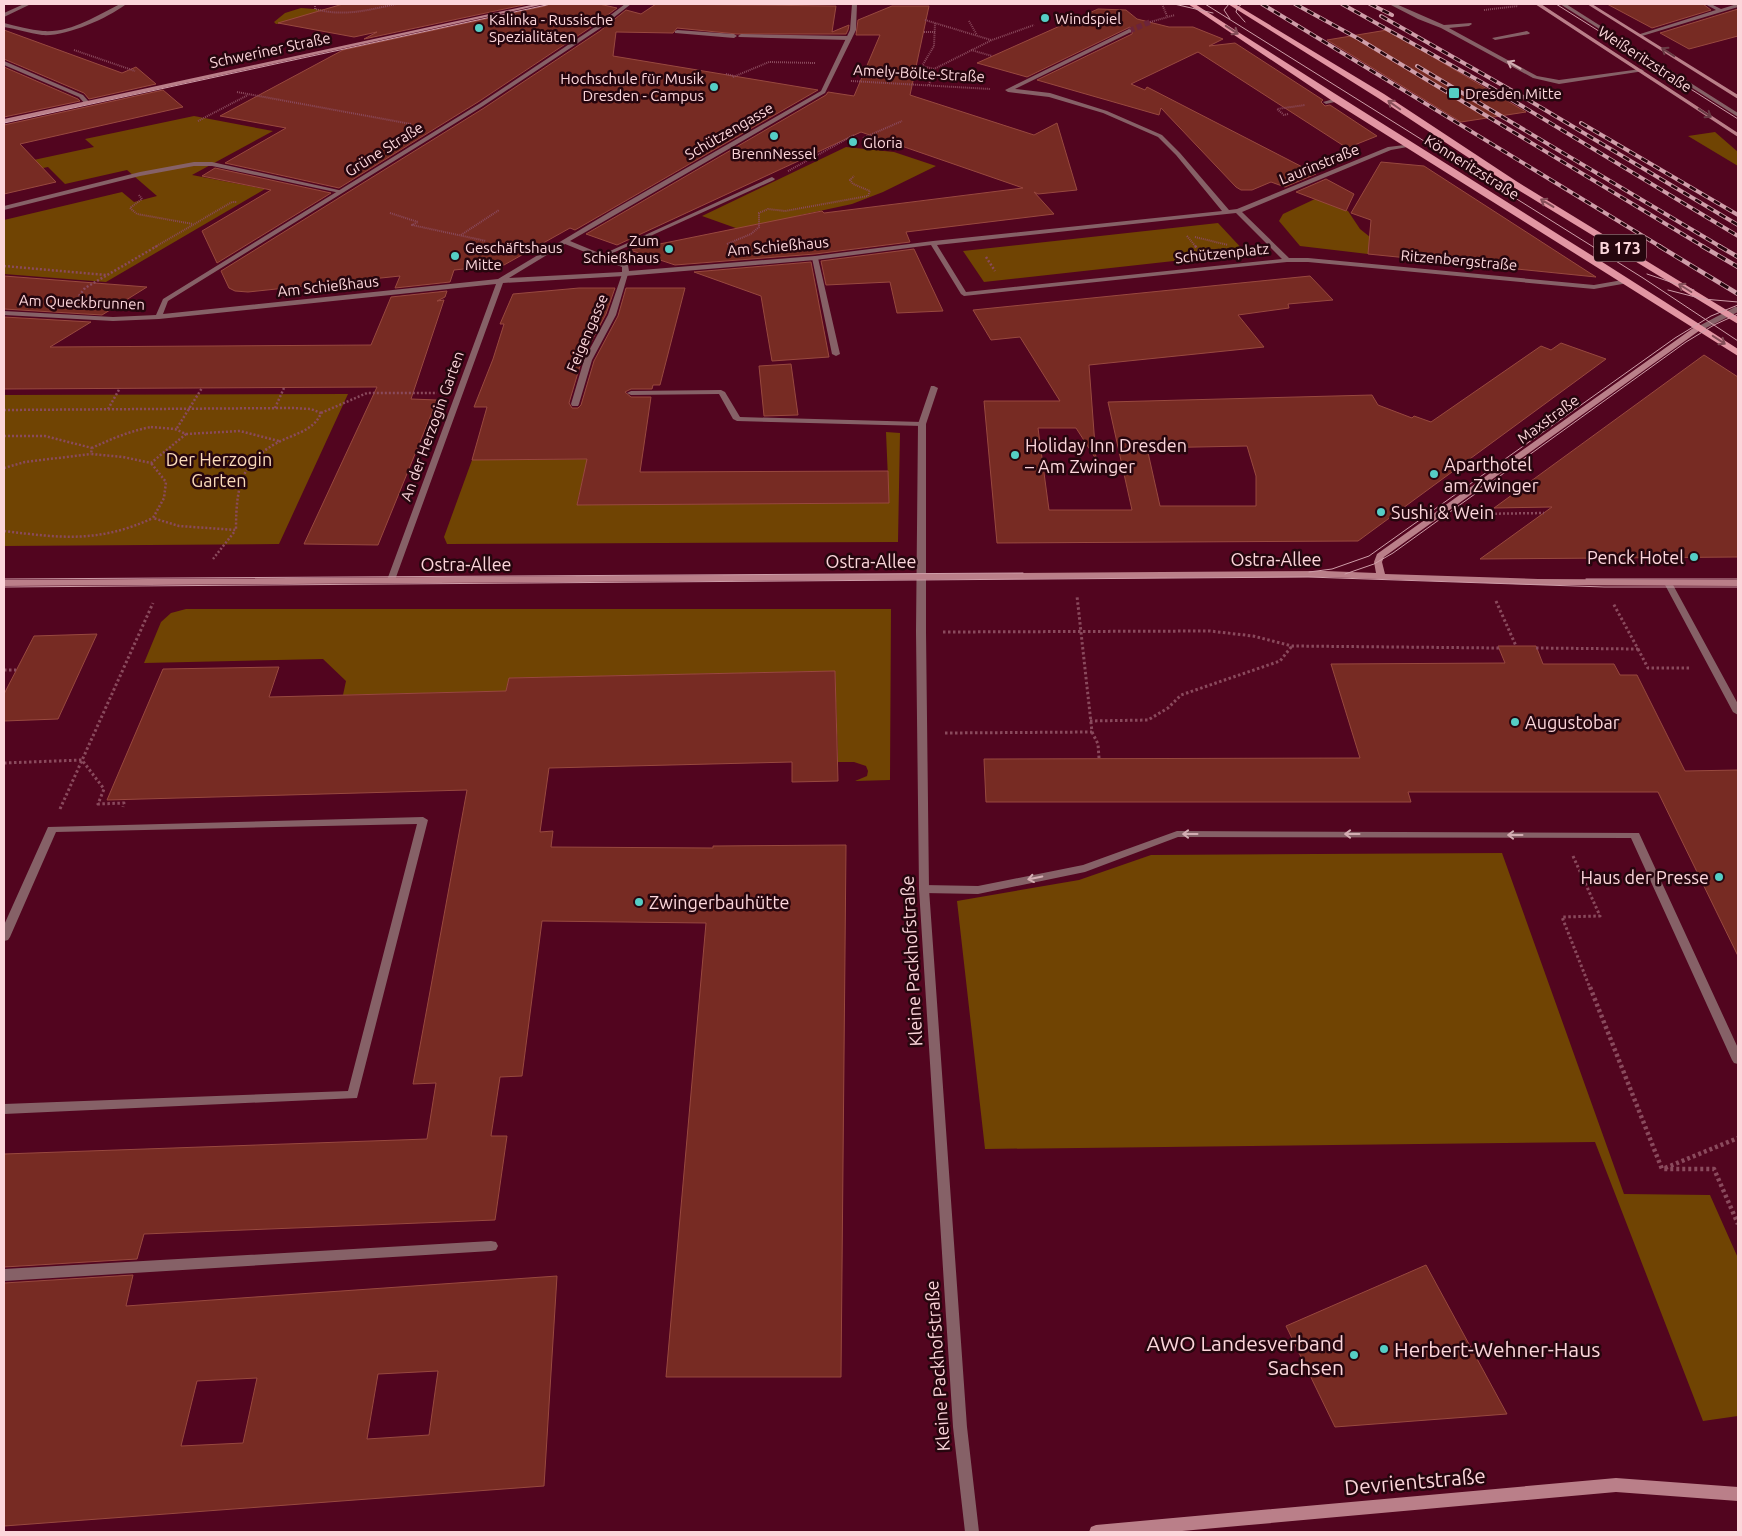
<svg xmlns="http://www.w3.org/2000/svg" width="1742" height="1536" font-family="Ubuntu,sans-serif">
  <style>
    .green { fill: #704403 }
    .building { fill: #772b23; stroke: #98493f; fill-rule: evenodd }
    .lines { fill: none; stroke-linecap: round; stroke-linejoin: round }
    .street-tunnel { stroke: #6c243b; stroke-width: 5.5; stroke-dasharray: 5.5 3; stroke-linecap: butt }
    .path-far3 { stroke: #8a4a5d; stroke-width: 2; stroke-dasharray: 1 1; stroke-linecap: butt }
    .path-far2 { stroke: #8a4a5d; stroke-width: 2.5; stroke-dasharray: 2 2; stroke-linecap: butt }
    .path-far1 { stroke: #8a4a5d; stroke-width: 3; stroke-dasharray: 2.5 2.5; stroke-linecap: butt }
    .path { stroke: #8a4a5d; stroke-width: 4.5; stroke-dasharray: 3 3; stroke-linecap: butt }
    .lane { fill: #866167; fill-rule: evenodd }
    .street { fill: #866167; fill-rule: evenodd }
    .secondary { fill: #ba7f89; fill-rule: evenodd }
    .primary { fill: #e296a3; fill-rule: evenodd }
    .tram { stroke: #cf9ea9; stroke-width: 1 }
    .rail-far1-casing { stroke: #cf9ea9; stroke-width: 4 }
    .rail-casing { stroke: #cf9ea9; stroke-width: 4.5 }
    .rail-far1 { stroke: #26060e; stroke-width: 2.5; stroke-dasharray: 7; stroke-linecap: butt }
    .rail { stroke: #26060e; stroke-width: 3; stroke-dasharray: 9; stroke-linecap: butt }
    .oneway { stroke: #844e58 }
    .oneway2 { stroke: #693c45 }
    .oneway3 { stroke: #d3adb2 }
    .poi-dot { fill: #55cec5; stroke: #26060e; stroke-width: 2 }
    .labels { text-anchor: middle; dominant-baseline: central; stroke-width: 5; stroke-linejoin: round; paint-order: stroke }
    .far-poi-label { font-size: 15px; fill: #fcd6db; stroke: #26060e; text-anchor: start }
    .far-street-label { font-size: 15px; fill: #fcd6db; stroke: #26060e }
    .shield { fill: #26060e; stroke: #bc989e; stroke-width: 1 }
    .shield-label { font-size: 16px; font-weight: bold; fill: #fcd6db }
    .poi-label { font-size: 18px; fill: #fcd6db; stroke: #26060e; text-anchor: start }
    .park-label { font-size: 18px; fill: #fadbbb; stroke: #26060e }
    .street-label { font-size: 18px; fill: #fcd6db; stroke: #26060e }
    .near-poi-label { font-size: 21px; fill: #fcd6db; stroke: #26060e; text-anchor: end }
    .near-street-label { font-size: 21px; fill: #fcd6db; stroke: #26060e }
  </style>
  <rect width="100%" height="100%" fill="#52051f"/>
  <!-- green -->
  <path class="green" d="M301 8 327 10 287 23 276 24 274 22 285 13Z
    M194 116 273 131 192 175 265 189 106 282 4 274V220L122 192 134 202 157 196 127 170 65 184 48 167 24 172 15 164 94 147 85 139Z
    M1715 132 1738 152V166L1688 136Z
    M846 147 894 152 936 166 883 192 852 204 801 215 747 232 702 216Z
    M1315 199 1348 211 1360 229 1370 237 1368 254 1300 246 1279 221 1283 214Z
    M1218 223 1246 253 984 282 963 251Z
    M348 394 279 544 4 546V395Z
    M886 432 900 433 898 542 447 544 444 537 472 460 607 459 604 472 584 473 577 504 889 503Z
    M186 609H891L890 780 855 781 867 776 868 771 866 766 854 762H838L835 671 509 678 506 691 343 695 346 681 323 659 144 663 161 622 171 613Z
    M1502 853 1624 1194 1710 1195 1738 1258V1416L1703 1421 1595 1142 985 1149 957 901 1079 880 1151 855Z"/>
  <!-- building -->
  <path class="building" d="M343 4H528L364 39 377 32 354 37 278 23Z
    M547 4H599L617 8 594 25 478 102 339 188 225 163 286 128 220 116 343 50 545 6Z
    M656 4 836 6 832 32 849 25 848 30 846 34H737L677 28 673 33 616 32 613 56 818 90 575 230 570 228 504 265 454 270 450 282 395 288 400 276 248 292 235 291 229 288 221 271 484 108 600 31 626 10 641 14Z
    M1607 4H1703L1711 10 1652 28Z
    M892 6H929L910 95 1034 135 1057 123 1077 190 1038 194 1034 192 1054 214 906 232 910 242 815 254 675 265 630 250 822 211 824 213 1023 188 861 132 617 245 586 234 826 95 828 92 854 96 880 35H856L858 20Z
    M1098 9 1126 10 1137 19 1169 27H1193L1223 39 1209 46 1235 43 1323 100 1321 102 1325 106 1330 105 1377 136 1347 148 1198 52 1131 84 1145 90 1147 87 1316 174 1285 187 1271 182 1252 190H1241L1236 187 1161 108 1159 115 1037 80 1132 34 1133 30 1130 27 1027 77 977 63Z
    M1738 9V36L1689 49 1660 33Z
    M4 30 122 73 136 67 156 84 89 99 84 93 4 59Z
    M1387 30 1411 44 1526 112 1461 122 1327 40Z
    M4 67 78 99 80 101 4 117Z
    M163 90 183 107 20 144 56 182 4 194V125Z
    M1381 162 1424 166 1596 277 1368 254 1371 220 1351 213Z
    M215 168 331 193 217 263 202 231 271 190 202 176Z
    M1326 179 1354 194 1346 211 1296 192Z
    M914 249 943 311 897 313 890 282 826 285 821 261Z
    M811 262 829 357 772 361 761 296 694 272Z
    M4 276 147 287 102 315 4 309Z
    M1310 276 1333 300 1288 304 1289 308 1238 315 1264 347 1089 365 1096 459 1076 428H1038L1049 510H1132L1108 402 1372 395 1378 405 1412 418 1414 416 1431 422 1541 346 1551 350 1561 343 1606 359 1358 541 997 543 984 401H1060L1020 337 991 340 973 310ZM1247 446 1256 476V506H1160L1147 448Z
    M579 288H615L606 314 582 359 569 403 572 408H578L581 405 594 361 618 316 626 288H685L660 385H653L652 389H631L625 392 631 397H651L640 472 888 471 889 503 577 505 587 459 472 460 487 407H474L493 359 504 324H500L513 294Z
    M447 291 445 297 437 301 444 300 411 399 437 400 378 545 304 544 377 387 4 389V317L91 322 50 347 371 345 391 297Z
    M1704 355 1738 377V557L1480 559 1552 507 1494 508Z
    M791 364 798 415 764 416 759 366Z
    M97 634 58 719 4 721V694L34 636Z
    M1498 646H1536L1543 664H1614L1620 675H1637L1685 771 1738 770V956L1658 792H1408L1411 802H986L984 759 1360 758 1331 664 1505 663Z
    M279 667 269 697 506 691 509 678 835 671 838 781 792 782V762L549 768 540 832 553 831 551 847 713 848V846L846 845 841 1377H666L706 923 542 921 522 1076 500 1077 491 1136H507L495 1220 144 1234 137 1259 4 1267V1154L427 1139 436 1083 413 1084 467 790 107 800 163 669Z
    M1426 1265 1507 1414 1335 1427 1286 1326Z
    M133 1275 126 1306 557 1276 544 1486 4 1526V1283ZM438 1371 429 1435 367 1439 378 1374ZM257 1378 243 1443 181 1446 197 1381Z"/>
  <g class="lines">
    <!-- street-tunnel -->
    <path class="street-tunnel" d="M1129 31 1150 22"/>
    <!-- path-far3 -->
    <path class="path-far3" d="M315 4V9C343 17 369 10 396 4
      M1162 4 1167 16
      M1484 10 1518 6
      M925 20 991 40
      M969 21 977 35
      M1150 22 1175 15
      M924 32H935
      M74 50 135 71
      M971 50 992 56
      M934 69 922 66 934 46 935 23
      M726 74 734 76
      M733 77 769 62 815 63
      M851 81 990 89
      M929 85 934 69 992 40 1034 25
      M237 92 411 124
      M1288 114 1284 115 1277 109 1305 105
      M198 121 248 95
      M863 138 902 121
      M788 171 854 135
      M139 195 142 199 130 208 137 214 193 224
      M390 213 418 222 412 225 486 241
      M461 235 499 210
      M1187 236 1196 247
      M1195 237 1228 245
      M727 244 751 234 759 227V213L768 209 785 211 868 196 870 191 853 184 850 180 854 176
      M155 247 232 202H237"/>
    <!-- path-far2 -->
    <path class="path-far2" d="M1195 246 1199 250
      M986 257 995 271
      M4 266 106 275
      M79 296 85 288 157 246
      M275 408 284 388
      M108 409 120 388
      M4 410 292 408 311 409 321 413C316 426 304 431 292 436 243 456 236 480 236 530L179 526 153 518 164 498 166 482 151 463
      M321 413 367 393H437
      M151 427 175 429 186 434 151 463 123 457 91 454 92 448C111 439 130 431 151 427Z
      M177 428 202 388
      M186 434 240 431 279 441
      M4 436H45L92 448
      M4 468 25 462 91 454
      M1475 514 1544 513
      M4 531C61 538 99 543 153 518
      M213 559 235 531"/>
    <!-- path-far1 -->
    <path class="path-far1" d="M1496 601 1516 646
      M943 632 1210 631 1253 636 1292 646 1499 648
      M1536 648 1638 649 1613 603
      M1638 649 1648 668H1689
      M4 670H16
      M1090 721 1148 720 1168 708 1181 695 1280 661 1292 646
      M1092 732 1098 744 1099 758
      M945 733 1092 732 1077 596
      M4 763 82 760 104 789 98 804 124 803 123 807
      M60 809 153 603
      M1573 856 1600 916 1562 917 1590 988"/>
    <!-- path -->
    <path class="path" d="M1590 987 1662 1169H1714L1738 1224
      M1665 1168 1738 1138"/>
    <!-- lane -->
    <path class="lane" d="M120 4 125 5C106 19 65 37 42 35 29 33 16 29 4 27V23C17 26 30 30 43 31 71 33 96 16 120 4Z
      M1389 4H1396L1444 25 1471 23 1472 24 1469 26 1449 28 1537 76 1559 80 1641 69 1644 71 1559 84 1533 78 1441 28 1418 19Z
      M1560 4H1566L1738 113V117Z
      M677 30 734 34 737 36 734 38 675 33V31Z
      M1527 31 1530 33 1529 34 1495 40 1492 38Z
      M741 34 849 36 852 38 849 40 739 37 738 36Z
      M1337 98 1339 99V101L1326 104 1323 102Z
      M194 162H212L343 191 340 193 212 166H194L140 176 4 210V206L140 172Z
      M772 177 775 179 774 180 604 257 599 256Z
      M815 256 818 258 840 354 836 356 832 354 812 258Z
      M625 272 628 274 616 315 592 360 579 404 578 406H572L571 404 584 360 608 315 622 274Z
      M721 390 725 392 740 417 922 422 926 424 922 426 737 421 733 419 719 394 631 395 627 393 631 391Z
      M1668 580 1672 583 1738 704V715L1733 712 1664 583Z
      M423 817 428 820 357 1098 4 1114V1104L348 1091 417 824 56 832 10 937 8 940 4 941V925L48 827Z
      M1177 831 1639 833 1738 1048V1064L1734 1063 1732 1060 1631 838 1178 837 1085 872 978 894 924 893 920 892 919 889 920 886 924 885 978 886 1083 865Z
      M491 1241 496 1242 498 1246 496 1250 491 1251 4 1281V1269Z"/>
    <!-- street -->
    <path class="street" d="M24 4H31L4 17V13Z
      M625 4H631L599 29 483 106 168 301 163 314 498 279 613 210 821 91 850 30 852 4H857L856 30 825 93 570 241 628 265 629 271 815 256 933 241 1222 211 1176 155 1158 137 1103 113 1049 97 1008 92 1005 90 1129 29 1131 30V32L1015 89 1050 93 1107 111 1162 135 1180 153 1229 210 1237 209 1388 147 1413 144V146L1391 150 1242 212 1289 258H1308L1594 285 1628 279 1631 281 1628 283 1594 289 1308 262H1287L964 296 961 294 931 245 815 260 625 276 503 283 395 580 391 583 387 580 496 284 159 319 113 321 4 315V311L113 317 156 315 163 299 479 104 595 27ZM1236 213 1282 259 966 292 937 245ZM565 244 622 267V272L509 278Z
      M1705 4H1711L1721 9 1737 4H1738V7L1642 36 1637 35 1716 10Z
      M4 61 83 95 90 103 85 104 79 97 4 65Z
      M1735 307H1738V312L1702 330 1695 328Z
      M931 386H934L938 388 926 424V632L929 889 967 1427 979 1532H965L953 1427 919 889 916 632 918 424Z"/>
    <!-- secondary -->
    <path class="secondary" d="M536 4H545L4 123V119Z
      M1535 4H1541L1738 133V137Z
      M1587 4H1592L1738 95V99Z
      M1696 326 1703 328 1384 557 1382 562 1385 574 1538 579 1738 580V586L1538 585 1325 577 4 586V580L1325 571 1376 573 1374 562 1377 554Z
      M1616 1478 1738 1487V1501L1616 1492 1171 1532H1089L1091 1527 1096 1525Z"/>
    <!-- primary -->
    <path class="primary" d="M1188 4H1195C1375 121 1558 232 1738 349V356L1334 102Z
      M1228 4H1235L1384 94 1516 181 1738 317V324L1510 185 1378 98Z"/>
    <!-- tram -->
    <path class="tram" d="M1174 4 1213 13
      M1205 4 1643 278 1738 341
      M1229 4 1224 10 1230 19
      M1242 4 1237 8 1236 12 1245 22
      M1556 4 1738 119
      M4 123 551 4
      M1647 274 1694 290
      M1668 290 1703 299 1738 302
      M1309 572 1332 569 1369 556 1675 338 1711 316 1738 305
      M1345 574 1374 564 1393 553 1686 342 1714 325 1738 314
      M4 579 1023 573
      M1586 579H1738
      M4 587 1308 577 1604 587H1738"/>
    <defs>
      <path id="rail-far1" d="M1262 4 1661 247
        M1295 4 1359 39 1704 247
        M1342 4 1492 88 1738 236
        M1370 4 1392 15
        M1381 16 1525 98 1738 225
        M1417 66 1721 247
        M1581 123 1738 215"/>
      <path id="rail" d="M1659 246 1738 294
        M1702 246 1738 267
        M1719 246 1738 257"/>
    </defs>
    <!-- rail-far1 casing -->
    <use href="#rail-far1" class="rail-far1-casing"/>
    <!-- rail casing -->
    <use href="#rail" class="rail-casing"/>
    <!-- rail-far1 -->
    <use href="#rail-far1" class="rail-far1"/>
    <!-- rail -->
    <use href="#rail" class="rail"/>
  </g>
  <!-- one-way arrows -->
  <defs><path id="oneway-shaft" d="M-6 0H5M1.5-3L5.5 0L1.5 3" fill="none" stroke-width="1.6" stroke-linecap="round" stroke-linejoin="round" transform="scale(1.25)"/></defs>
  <g class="oneway">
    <use href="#oneway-shaft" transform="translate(1232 30) rotate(33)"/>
    <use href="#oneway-shaft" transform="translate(1394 105) rotate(-145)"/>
    <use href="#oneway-shaft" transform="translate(1547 203) rotate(-149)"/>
    <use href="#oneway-shaft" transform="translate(1685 288) rotate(-148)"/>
    <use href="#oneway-shaft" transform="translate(1719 340) rotate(33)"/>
  </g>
  <g class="oneway2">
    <use href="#oneway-shaft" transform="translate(1668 52) rotate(-147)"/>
    <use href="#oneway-shaft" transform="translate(1705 113) rotate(33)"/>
  </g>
  <g class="oneway3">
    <use href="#oneway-shaft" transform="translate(1514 65) rotate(-151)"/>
    <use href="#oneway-shaft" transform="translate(1190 834) rotate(-180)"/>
    <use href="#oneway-shaft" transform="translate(1352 834) rotate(-180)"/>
    <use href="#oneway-shaft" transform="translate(1515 835) rotate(-180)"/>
    <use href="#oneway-shaft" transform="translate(1035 878) rotate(168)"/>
  </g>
  <!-- markers -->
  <g class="poi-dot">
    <circle cx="1045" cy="18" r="5"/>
    <circle cx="479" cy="28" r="5"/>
    <circle cx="714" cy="87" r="5"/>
    <rect x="1448" y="87" width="12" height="12" rx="2.5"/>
    <circle cx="774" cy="136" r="5"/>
    <circle cx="853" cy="142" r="5"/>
    <circle cx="669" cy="249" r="5"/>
    <circle cx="455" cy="256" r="5"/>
    <circle cx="1015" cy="455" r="5"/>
    <circle cx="1434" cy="474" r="5"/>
    <circle cx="1381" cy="512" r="5"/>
    <circle cx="1694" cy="557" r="5"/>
    <circle cx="1515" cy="722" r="5"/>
    <circle cx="1719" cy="877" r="5"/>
    <circle cx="639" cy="902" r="5"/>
    <circle cx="1384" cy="1349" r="5"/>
    <circle cx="1354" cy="1355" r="5"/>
  </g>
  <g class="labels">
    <!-- far-poi labels -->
    <g class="far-poi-label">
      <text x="1055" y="18">Windspiel</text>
      <text x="489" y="19">Kalinka - Russische<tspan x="489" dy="17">Spezialitäten</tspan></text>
      <text x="704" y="78" text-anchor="end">Hochschule für Musik<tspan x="704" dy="17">Dresden - Campus</tspan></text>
      <text x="1465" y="93">Dresden Mitte</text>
      <text x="863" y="142">Gloria</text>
      <text x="774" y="153" text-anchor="middle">BrennNessel</text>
      <text x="659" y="240" text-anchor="end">Zum<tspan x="659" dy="17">Schießhaus</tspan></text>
      <text x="465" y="247">Geschäftshaus<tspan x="465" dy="17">Mitte</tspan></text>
    </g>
    <!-- far-street labels -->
    <g class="far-street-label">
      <text transform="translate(270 50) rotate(-12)">Schweriner Straße</text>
      <text transform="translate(1645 59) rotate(33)">Weißeritzstraße</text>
      <text transform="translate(919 73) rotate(3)">Amely-Bölte-Straße</text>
      <text transform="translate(729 131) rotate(-30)">Schützengasse</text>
      <text transform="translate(384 149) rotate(-32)">Grüne Straße</text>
      <text transform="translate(1319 164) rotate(-22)">Laurinstraße</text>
      <text transform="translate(1472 167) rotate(32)">Könneritzstraße</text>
      <text transform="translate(778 246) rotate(-5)">Am Schießhaus</text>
      <text transform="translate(1222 253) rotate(-6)">Schützenplatz</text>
      <text transform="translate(1459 260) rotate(5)">Ritzenbergstraße</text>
      <text transform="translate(328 286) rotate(-6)">Am Schießhaus</text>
      <text transform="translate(82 302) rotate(2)">Am Queckbrunnen</text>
      <text transform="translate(587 333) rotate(-67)">Feigengasse</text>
      <text transform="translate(1548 419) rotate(-36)">Maxstraße</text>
      <text transform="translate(432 426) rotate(-70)">An der Herzogin Garten</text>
    </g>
    <!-- shield labels -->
    <rect class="shield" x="1594" y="234.5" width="52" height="27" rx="4"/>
    <g class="shield-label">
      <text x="1620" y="248">B 173</text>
    </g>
    <!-- poi labels -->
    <g class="poi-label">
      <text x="1025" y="445">Holiday Inn Dresden<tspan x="1025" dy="21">– Am Zwinger</tspan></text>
      <text x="1444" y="464">Aparthotel<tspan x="1444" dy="21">am Zwinger</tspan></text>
      <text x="1391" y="512">Sushi &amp; Wein</text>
      <text x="1684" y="557" text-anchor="end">Penck Hotel</text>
      <text x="1525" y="722">Augustobar</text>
      <text x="1709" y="877" text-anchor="end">Haus der Presse</text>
      <text x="649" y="902">Zwingerbauhütte</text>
    </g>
    <!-- park labels -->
    <g class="park-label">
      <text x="219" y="459">Der Herzogin<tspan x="219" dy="21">Garten</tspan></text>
    </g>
    <!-- street labels -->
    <g class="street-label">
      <text x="1276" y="559">Ostra-Allee</text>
      <text x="871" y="561">Ostra-Allee</text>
      <text x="466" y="564">Ostra-Allee</text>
      <text transform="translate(911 961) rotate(-93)">Kleine Packhofstraße</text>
      <text transform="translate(937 1366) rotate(-94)">Kleine Packhofstraße</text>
    </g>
    <!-- near-poi labels -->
    <g class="near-poi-label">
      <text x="1344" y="1343">AWO Landesverband<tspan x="1344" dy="24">Sachsen</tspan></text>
      <text x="1394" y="1349" text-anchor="start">Herbert-Wehner-Haus</text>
    </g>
    <!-- near-street labels -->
    <g class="near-street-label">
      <text transform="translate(1415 1481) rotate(-5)">Devrientstraße</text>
    </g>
  </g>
  <!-- border -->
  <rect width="1742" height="1536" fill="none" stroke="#fcd6db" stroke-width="10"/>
</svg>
